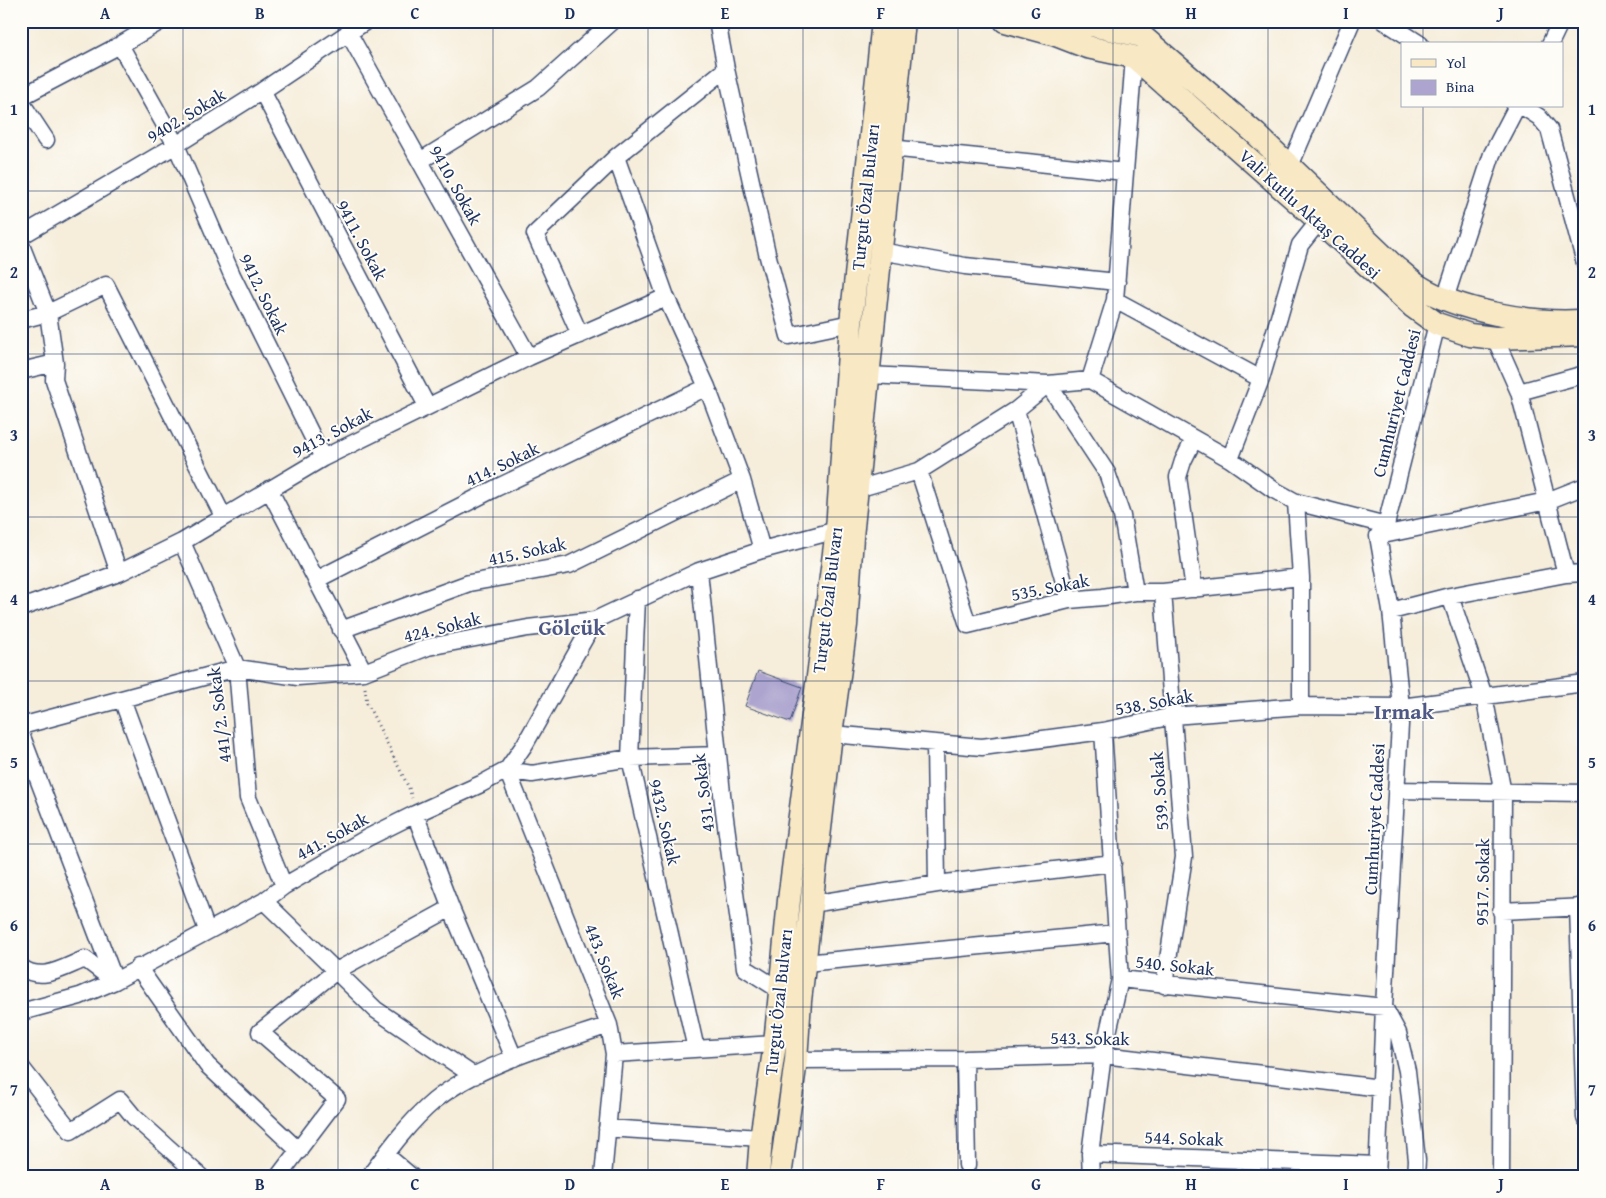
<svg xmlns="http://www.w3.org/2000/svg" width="1606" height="1198" font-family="'Gentium Book Plus',serif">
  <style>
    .building { fill: #ada5cf }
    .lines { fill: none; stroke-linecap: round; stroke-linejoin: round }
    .street-casing { stroke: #3c4c71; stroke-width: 19 }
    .secondary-casing { stroke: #3c4c71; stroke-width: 25 }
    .path { stroke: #3c4c71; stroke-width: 3; stroke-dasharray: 1 4; stroke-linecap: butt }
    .street { stroke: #fff; stroke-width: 16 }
    .secondary { stroke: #f8e8c3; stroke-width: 22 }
    .grid { fill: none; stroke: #1b2f5e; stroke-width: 1; stroke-opacity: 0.55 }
    .labels { text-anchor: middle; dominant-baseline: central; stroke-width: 4; stroke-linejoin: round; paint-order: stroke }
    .street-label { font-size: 18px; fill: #1b2f5e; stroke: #fdfcf7 }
    .district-label { font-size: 22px; font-weight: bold; fill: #4e5886; stroke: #fdfcf7 }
    .neatline { fill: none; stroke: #1b2f5e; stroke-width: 2 }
    .grid-label { font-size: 16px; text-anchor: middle; font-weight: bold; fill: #1b2f5e }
  </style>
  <rect width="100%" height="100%" fill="#fdfcf7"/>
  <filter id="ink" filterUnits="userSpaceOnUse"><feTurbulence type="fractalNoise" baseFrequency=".02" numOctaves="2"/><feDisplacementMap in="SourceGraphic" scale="10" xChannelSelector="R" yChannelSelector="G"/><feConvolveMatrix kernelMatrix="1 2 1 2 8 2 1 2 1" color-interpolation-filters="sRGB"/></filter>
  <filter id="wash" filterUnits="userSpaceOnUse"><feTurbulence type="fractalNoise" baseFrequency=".0096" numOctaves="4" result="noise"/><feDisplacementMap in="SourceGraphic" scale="20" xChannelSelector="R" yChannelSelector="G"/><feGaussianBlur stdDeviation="1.12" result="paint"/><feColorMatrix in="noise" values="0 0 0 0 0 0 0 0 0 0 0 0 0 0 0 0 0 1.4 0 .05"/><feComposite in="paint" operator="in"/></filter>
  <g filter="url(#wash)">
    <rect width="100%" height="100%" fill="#f6edda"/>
    <g id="blocks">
      <!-- building -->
      <path class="building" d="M758 671 802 687 790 722 745 706Z"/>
    </g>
  </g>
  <g filter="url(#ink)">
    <use href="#blocks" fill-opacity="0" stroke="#3c4c71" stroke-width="1"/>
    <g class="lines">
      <defs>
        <path id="street" d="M717 21 726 69 767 253 789 336 851 323
          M1384 21 1420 44
          M348 32 529 357
          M1550 44 1561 21
          M120 45 176 145 232 275 323 458
          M726 69 616 157 666 297 707 387 742 480 762 550
          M262 91 427 406
          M21 97 120 45 161 21
          M21 102 46 140
          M1522 106 1539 117 1549 129 1585 263
          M890 148 1125 172
          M420 161 538 88 613 21
          M1290 166 1352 21
          M21 236 176 145 262 91 366 21
          M21 245 48 313 55 363 54 380 119 573
          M880 251 965 266 1117 282
          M1445 299 1492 154 1517 106
          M1115 300 1261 379
          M21 320 48 313 106 285 223 516
          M580 335 535 234 616 157
          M1495 338 1519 392 1566 574
          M21 371 55 363
          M869 375 1048 384 1090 380 1115 300 1134 57
          M1090 380 1230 459 1274 490 1296 502 1386 525
          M1519 392 1585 374
          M1016 410 1069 600
          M1230 459 1261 379 1300 245 1319 221
          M919 471 968 625 1069 600 1103 597 1135 592H1163L1301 577
          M269 489 364 672
          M857 489 919 471 1016 410 1048 384 1107 473 1122 516 1135 592
          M1296 502 1301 577V706
          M1378 536 1547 501 1585 486
          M182 542 237 668 248 798 284 886
          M699 571 723 803 745 968 781 991
          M316 580 496 488 707 387
          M1194 589 1178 477 1183 461 1194 439
          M1163 592 1184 857 1164 985
          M1450 596 1484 696 1503 793 1501 1177
          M637 599 630 758 696 1049
          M21 608 119 573 182 542 323 458 529 357 666 297
          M1391 611 1450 596 1566 574 1585 573
          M341 630 469 583 569 565 742 480
          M122 699 207 930
          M21 726 237 668 298 677 364 672 428 647 528 628 595 620 699 571 762 550 837 530
          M1103 731 1120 979 1103 1055 1090 1154 1377 1165
          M21 734 115 981
          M831 734 982 747 1103 731 1173 716 1301 706 1401 707 1585 683
          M935 743 937 884
          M507 770 609 1025 614 1054 603 1177
          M507 770 532 774 630 758 718 755
          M1396 790 1585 793
          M415 814 451 908 514 1058
          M264 901 376 1010 474 1076
          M811 904 937 884 1113 863
          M1578 907 1585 1118
          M1501 911 1585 907
          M805 963 1116 933
          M21 967C42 983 64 967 85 959L114 981
          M138 967 207 1065 299 1151
          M1120 979 1384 1007 1398 1033 1407 1071 1417 1160 1416 1177
          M21 1012 80 996 115 981 264 901 284 886 367 838 415 814 481 784 507 770 525 744 595 620
          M614 1054 775 1044
          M965 1059 967 1165
          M796 1060 965 1059 1103 1055 1381 1088
          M21 1067 71 1131 120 1100 134 1117 201 1177
          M607 1128 761 1138
          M1090 1154 1091 1177
          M386 1155 412 1177
          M278 1177 337 1099 260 1032 336 971 451 908
          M369 1177C388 1151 409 1122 434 1101 479 1064 554 1044 609 1025
          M1377 1177 1384 1007 1401 707 1391 611 1378 536 1386 525 1437 324"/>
        <path id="secondary" d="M1005 21 1056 35 1087 47 1134 57 1319 221 1412 306 1437 324 1470 335 1495 338 1585 335
          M1056 35 1091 25 1142 36 1256 134 1396 268C1403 273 1410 280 1417 285 1458 311 1532 324 1580 321
          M758 1177 761 1138 775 1044 789 900 837 530 851 323 883 21
          M780 1177 796 1060 800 1001 831 734 846 625 852 537 904 21"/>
      </defs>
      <!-- street casing -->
      <use href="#street" class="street-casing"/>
      <!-- secondary casing -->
      <use href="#secondary" class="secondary-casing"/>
      <!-- path -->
      <path class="path" d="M365 688 367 703 409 788 412 798"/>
      <!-- street -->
      <use href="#street" class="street"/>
      <!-- secondary -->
      <use href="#secondary" class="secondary"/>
    </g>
  </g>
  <!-- grid -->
  <path class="grid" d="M183 21V1177M338 21V1177M493 21V1177M648 21V1177M803 21V1177M958 21V1177M1113 21V1177M1268 21V1177M1423 21V44M1423 106V1177M21 191H1585M21 354H1585M21 517H1585M21 681H1585M21 844H1585M21 1007H1585"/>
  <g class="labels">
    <!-- street labels -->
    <g class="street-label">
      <text transform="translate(186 115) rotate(-31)">9402. Sokak</text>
      <text transform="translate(456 185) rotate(61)">9410. Sokak</text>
      <text transform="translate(865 197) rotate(-84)">Turgut Özal Bulvarı</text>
      <text transform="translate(1310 214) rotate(42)">Vali Kutlu Aktaş Caddesi</text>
      <text transform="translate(362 240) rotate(62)">9411. Sokak</text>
      <text transform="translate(264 294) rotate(64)">9412. Sokak</text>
      <text transform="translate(1396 403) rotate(-76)">Cumhuriyet Caddesi</text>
      <text transform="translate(332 432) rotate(-28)">9413. Sokak</text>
      <text transform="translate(502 464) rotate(-26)">414. Sokak</text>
      <text transform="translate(527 551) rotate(-12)">415. Sokak</text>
      <text transform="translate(1050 587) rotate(-11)">535. Sokak</text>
      <text transform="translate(827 600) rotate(-83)">Turgut Özal Bulvarı</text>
      <text transform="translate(442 627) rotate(-14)">424. Sokak</text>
      <text transform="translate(1154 702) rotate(-10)">538. Sokak</text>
      <text transform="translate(219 715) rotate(-97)">441/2. Sokak</text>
      <text transform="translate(1159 791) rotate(-94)">539. Sokak</text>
      <text transform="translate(703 793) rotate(-97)">431. Sokak</text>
      <text transform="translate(1374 819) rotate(-87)">Cumhuriyet Caddesi</text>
      <text transform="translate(665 822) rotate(77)">9432. Sokak</text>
      <text transform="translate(332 836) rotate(-29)">441. Sokak</text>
      <text transform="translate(1482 882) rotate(-89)">9517. Sokak</text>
      <text transform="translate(605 961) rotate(68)">443. Sokak</text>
      <text transform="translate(1175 965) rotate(6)">540. Sokak</text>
      <text transform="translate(778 1002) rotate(-84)">Turgut Özal Bulvarı</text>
      <text transform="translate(1090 1038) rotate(1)">543. Sokak</text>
      <text transform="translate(1184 1138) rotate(2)">544. Sokak</text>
    </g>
    <!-- district labels -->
    <g class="district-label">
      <text x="572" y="627">Gölcük</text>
      <text x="1404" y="711">Irmak</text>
    </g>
  </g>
  <!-- margin -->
  <rect width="1606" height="1198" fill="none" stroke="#fdfcf7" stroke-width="55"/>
  <!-- legend -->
  <rect x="1401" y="42" width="162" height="65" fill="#fdfcf7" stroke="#a3aaba"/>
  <rect x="1411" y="59" width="25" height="8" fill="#f8e8c3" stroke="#a3aaba"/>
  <text x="1446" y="68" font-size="15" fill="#1b2f5e">Yol</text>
  <rect x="1411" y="80" width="25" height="15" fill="#ada5cf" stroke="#a3aaba"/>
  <text x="1446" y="92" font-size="15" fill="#1b2f5e">Bina</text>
  <rect x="28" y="28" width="1550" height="1142" class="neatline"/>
  <g class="grid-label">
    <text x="105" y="19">A</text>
    <text x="260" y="19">B</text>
    <text x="415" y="19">C</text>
    <text x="570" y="19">D</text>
    <text x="725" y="19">E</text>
    <text x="881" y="19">F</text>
    <text x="1036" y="19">G</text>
    <text x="1191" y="19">H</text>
    <text x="1346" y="19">I</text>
    <text x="1501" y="19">J</text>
    <text x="14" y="115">1</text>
    <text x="1592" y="115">1</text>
    <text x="14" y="278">2</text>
    <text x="1592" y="278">2</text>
    <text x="14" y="441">3</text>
    <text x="1592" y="441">3</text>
    <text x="14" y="605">4</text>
    <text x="1592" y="605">4</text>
    <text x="14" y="768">5</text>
    <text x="1592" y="768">5</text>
    <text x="14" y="931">6</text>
    <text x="1592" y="931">6</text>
    <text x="14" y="1095">7</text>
    <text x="1592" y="1095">7</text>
    <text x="105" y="1190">A</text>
    <text x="260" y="1190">B</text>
    <text x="415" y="1190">C</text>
    <text x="570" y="1190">D</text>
    <text x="725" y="1190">E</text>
    <text x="881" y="1190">F</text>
    <text x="1036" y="1190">G</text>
    <text x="1191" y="1190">H</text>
    <text x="1346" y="1190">I</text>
    <text x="1501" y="1190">J</text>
  </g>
</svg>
